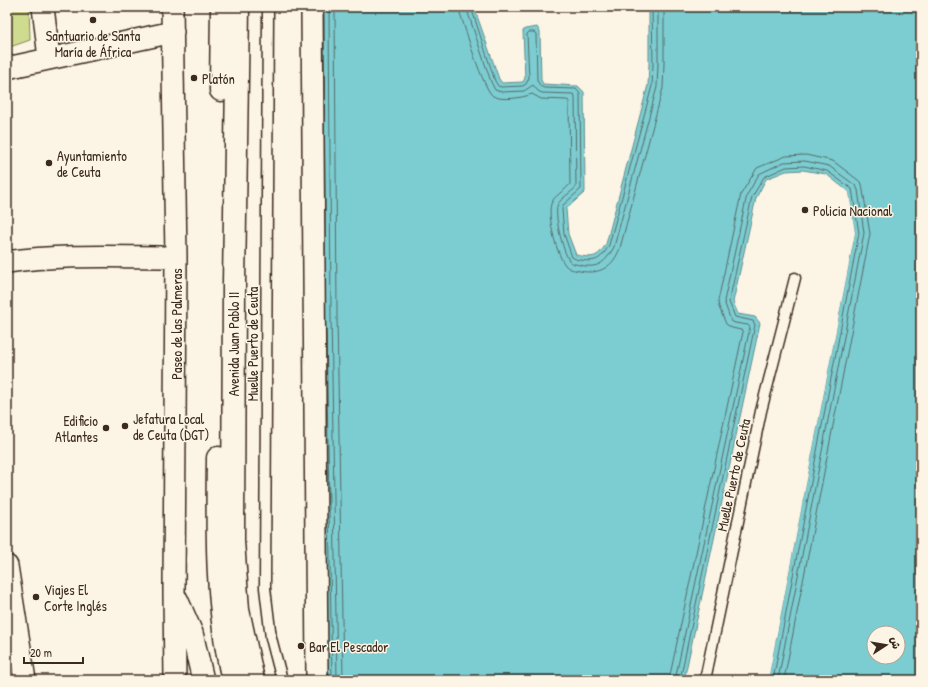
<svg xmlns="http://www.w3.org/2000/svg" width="928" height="687" font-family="'Patrick Hand','Playpen Sans Arabic',sans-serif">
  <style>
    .green { fill: #cfdc8f; stroke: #858356 }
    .water { fill: #7ccdd2; stroke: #628c8a; fill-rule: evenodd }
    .pier { fill: #fcf5e5 }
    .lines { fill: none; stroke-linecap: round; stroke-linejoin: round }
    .shore { stroke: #556b66; stroke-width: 1 }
    .lane-casing { stroke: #3b2a1e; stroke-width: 13 }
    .street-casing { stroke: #3b2a1e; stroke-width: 24 }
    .secondary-casing { stroke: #3b2a1e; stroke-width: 25 }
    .lane { stroke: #fcf5e5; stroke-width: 10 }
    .street { stroke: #fcf5e5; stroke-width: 21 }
    .secondary { stroke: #fcf5e5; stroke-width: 22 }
    .poi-dot { fill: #3b2a1e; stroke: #fcf5e5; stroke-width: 1.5 }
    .labels { text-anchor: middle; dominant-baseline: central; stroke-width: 3; stroke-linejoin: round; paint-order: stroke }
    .poi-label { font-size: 14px; fill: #3b2a1e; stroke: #fcf5e5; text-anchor: start }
    .street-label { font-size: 14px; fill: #3b2a1e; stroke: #fcf5e5 }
  </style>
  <rect width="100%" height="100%" fill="#fcf5e5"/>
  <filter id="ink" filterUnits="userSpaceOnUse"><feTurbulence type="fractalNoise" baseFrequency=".025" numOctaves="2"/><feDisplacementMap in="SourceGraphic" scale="8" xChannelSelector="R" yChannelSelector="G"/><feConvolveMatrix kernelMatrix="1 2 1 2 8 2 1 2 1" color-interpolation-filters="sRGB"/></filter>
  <g filter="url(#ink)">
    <!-- green -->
    <path class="green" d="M7 7H29L30 40 7 48Z"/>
    <!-- water -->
    <path class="water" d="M320 7H474L499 79 502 83 523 82 525 78 523 31 525 29 537 27 540 32 541 80 543 84 578 86 584 92 585 192 566 209 568 234 576 255C592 258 597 259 606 244L648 85 649 64V9L647 7H921V680H768L855 233 849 192 826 174 803 170 786 171 766 179 756 198 733 302 738 314 755 317 760 323 684 680H328L327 653ZM874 633H898V657H874Z"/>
    <!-- pier -->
    <path class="pier" d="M844 188 849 192 855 233 768 680H766L853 233 847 193 842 189Z"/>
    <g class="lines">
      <!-- shore -->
      <path class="shore" d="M324 7 325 258
        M329 7 331 315 337 680
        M335 7 337 315 343 680
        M460 7V13C465 28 483 89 493 96 501 101 523 98 532 94L541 99 567 100 569 101 570 184C565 191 554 195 551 204 547 216 557 257 566 266 570 270 575 270 580 271 600 275 613 267 620 248L663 88 664 64V7
        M466 7 491 82 495 90 502 92 524 91 533 85 538 91 542 93 573 94 575 96 576 187C571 193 562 197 558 204 553 213 563 252 569 260 571 264 576 264 580 265 598 269 605 263 614 247L657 87 658 64V7
        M471 7 495 81 498 86 501 87 523 86 526 84 529 78 527 34 529 32H534L536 34 537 80 540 86 544 88 576 89 580 94 581 189 563 205 562 209 564 234 572 257C575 259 577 260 581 260 597 263 602 258 609 245L652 86 653 64 652 7
        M326 327 332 680
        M669 680 743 332 741 330 732 328 726 324 719 307 718 301 741 194 757 168 786 156 806 155 833 161 858 180 862 184 870 234 784 680
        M675 680 750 327 748 325 735 323 731 321 724 301 747 195 759 174 784 162 805 161 829 166 856 186 858 190 864 233 778 680
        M680 680 755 325 753 321 735 317 729 302 752 197 764 177 786 167 804 166 827 171 852 189 859 233 773 680"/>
      <defs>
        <path id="lane" d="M268 7 265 588 271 638 282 680
          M705 680 761 411 795 278"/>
        <path id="street" d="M43 7 49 58
          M172 7 176 257 174 591 175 680
          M312 7 317 675
          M7 68 173 32
          M7 262C63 254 120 257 176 257
          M7 566 25 680
          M177 599 192 633 203 680"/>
        <path id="secondary" d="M238 7 234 284 233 541 238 610 253 680
          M221 90 222 7
          M218 458C217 533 216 607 233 680"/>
      </defs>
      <!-- lane casing -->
      <use href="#lane" class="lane-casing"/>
      <!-- street casing -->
      <use href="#street" class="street-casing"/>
      <!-- secondary casing -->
      <use href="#secondary" class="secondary-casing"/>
      <!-- lane -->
      <use href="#lane" class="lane"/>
      <!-- street -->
      <use href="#street" class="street"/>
      <!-- secondary -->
      <use href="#secondary" class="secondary"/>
    </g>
  </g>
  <!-- markers -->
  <g class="poi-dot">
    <circle cx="93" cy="20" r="4"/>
    <circle cx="194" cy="78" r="4"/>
    <circle cx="49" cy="163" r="4"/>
    <circle cx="805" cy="210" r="4"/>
    <circle cx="125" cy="426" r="4"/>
    <circle cx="106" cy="428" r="4"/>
    <circle cx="36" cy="597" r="4"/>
    <circle cx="301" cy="646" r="4"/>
  </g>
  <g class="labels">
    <!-- poi labels -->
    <g class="poi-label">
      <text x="93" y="35" text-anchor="middle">Santuario de Santa<tspan x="93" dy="16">María de África</tspan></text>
      <text x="202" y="78">Platón</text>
      <text x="57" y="155">Ayuntamiento<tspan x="57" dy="16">de Ceuta</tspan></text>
      <text x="813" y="210">Policia Nacional</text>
      <text x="133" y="418">Jefatura Local<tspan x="133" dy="16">de Ceuta (DGT)</tspan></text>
      <text x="98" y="420" text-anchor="end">Edificio<tspan x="98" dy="16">Atlantes</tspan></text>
      <text x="44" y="589">Viajes El<tspan x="44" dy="16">Corte Inglés</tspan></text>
      <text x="309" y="646">Bar El Pescador</text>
    </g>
    <!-- street labels -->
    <g class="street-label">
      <text transform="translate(176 324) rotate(-90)">Paseo de las Palmeras</text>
      <text transform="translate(233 344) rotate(-90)">Avenida Juan Pablo II</text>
      <text transform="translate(252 344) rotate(-90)">Muelle Puerto de Ceuta</text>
      <text transform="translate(733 475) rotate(-78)">Muelle Puerto de Ceuta</text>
    </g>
  </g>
  <!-- margin -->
  <rect width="928" height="687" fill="none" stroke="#fcf5e5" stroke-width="24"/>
  <rect x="12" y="12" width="904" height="663" fill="none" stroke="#3b2a1e" stroke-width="1.5" filter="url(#ink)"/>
  <!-- north arrow -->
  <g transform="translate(886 645) rotate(78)"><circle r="19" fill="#fcf5e5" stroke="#afa495"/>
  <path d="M0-3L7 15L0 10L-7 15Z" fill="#3b2a1e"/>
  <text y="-6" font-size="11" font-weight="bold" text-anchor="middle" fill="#3b2a1e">ش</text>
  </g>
  <!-- scale -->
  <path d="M24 657v6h59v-6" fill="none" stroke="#3b2a1e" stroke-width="2"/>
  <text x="30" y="657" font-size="12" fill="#3b2a1e" stroke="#fcf5e5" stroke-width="3" paint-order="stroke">20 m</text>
</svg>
